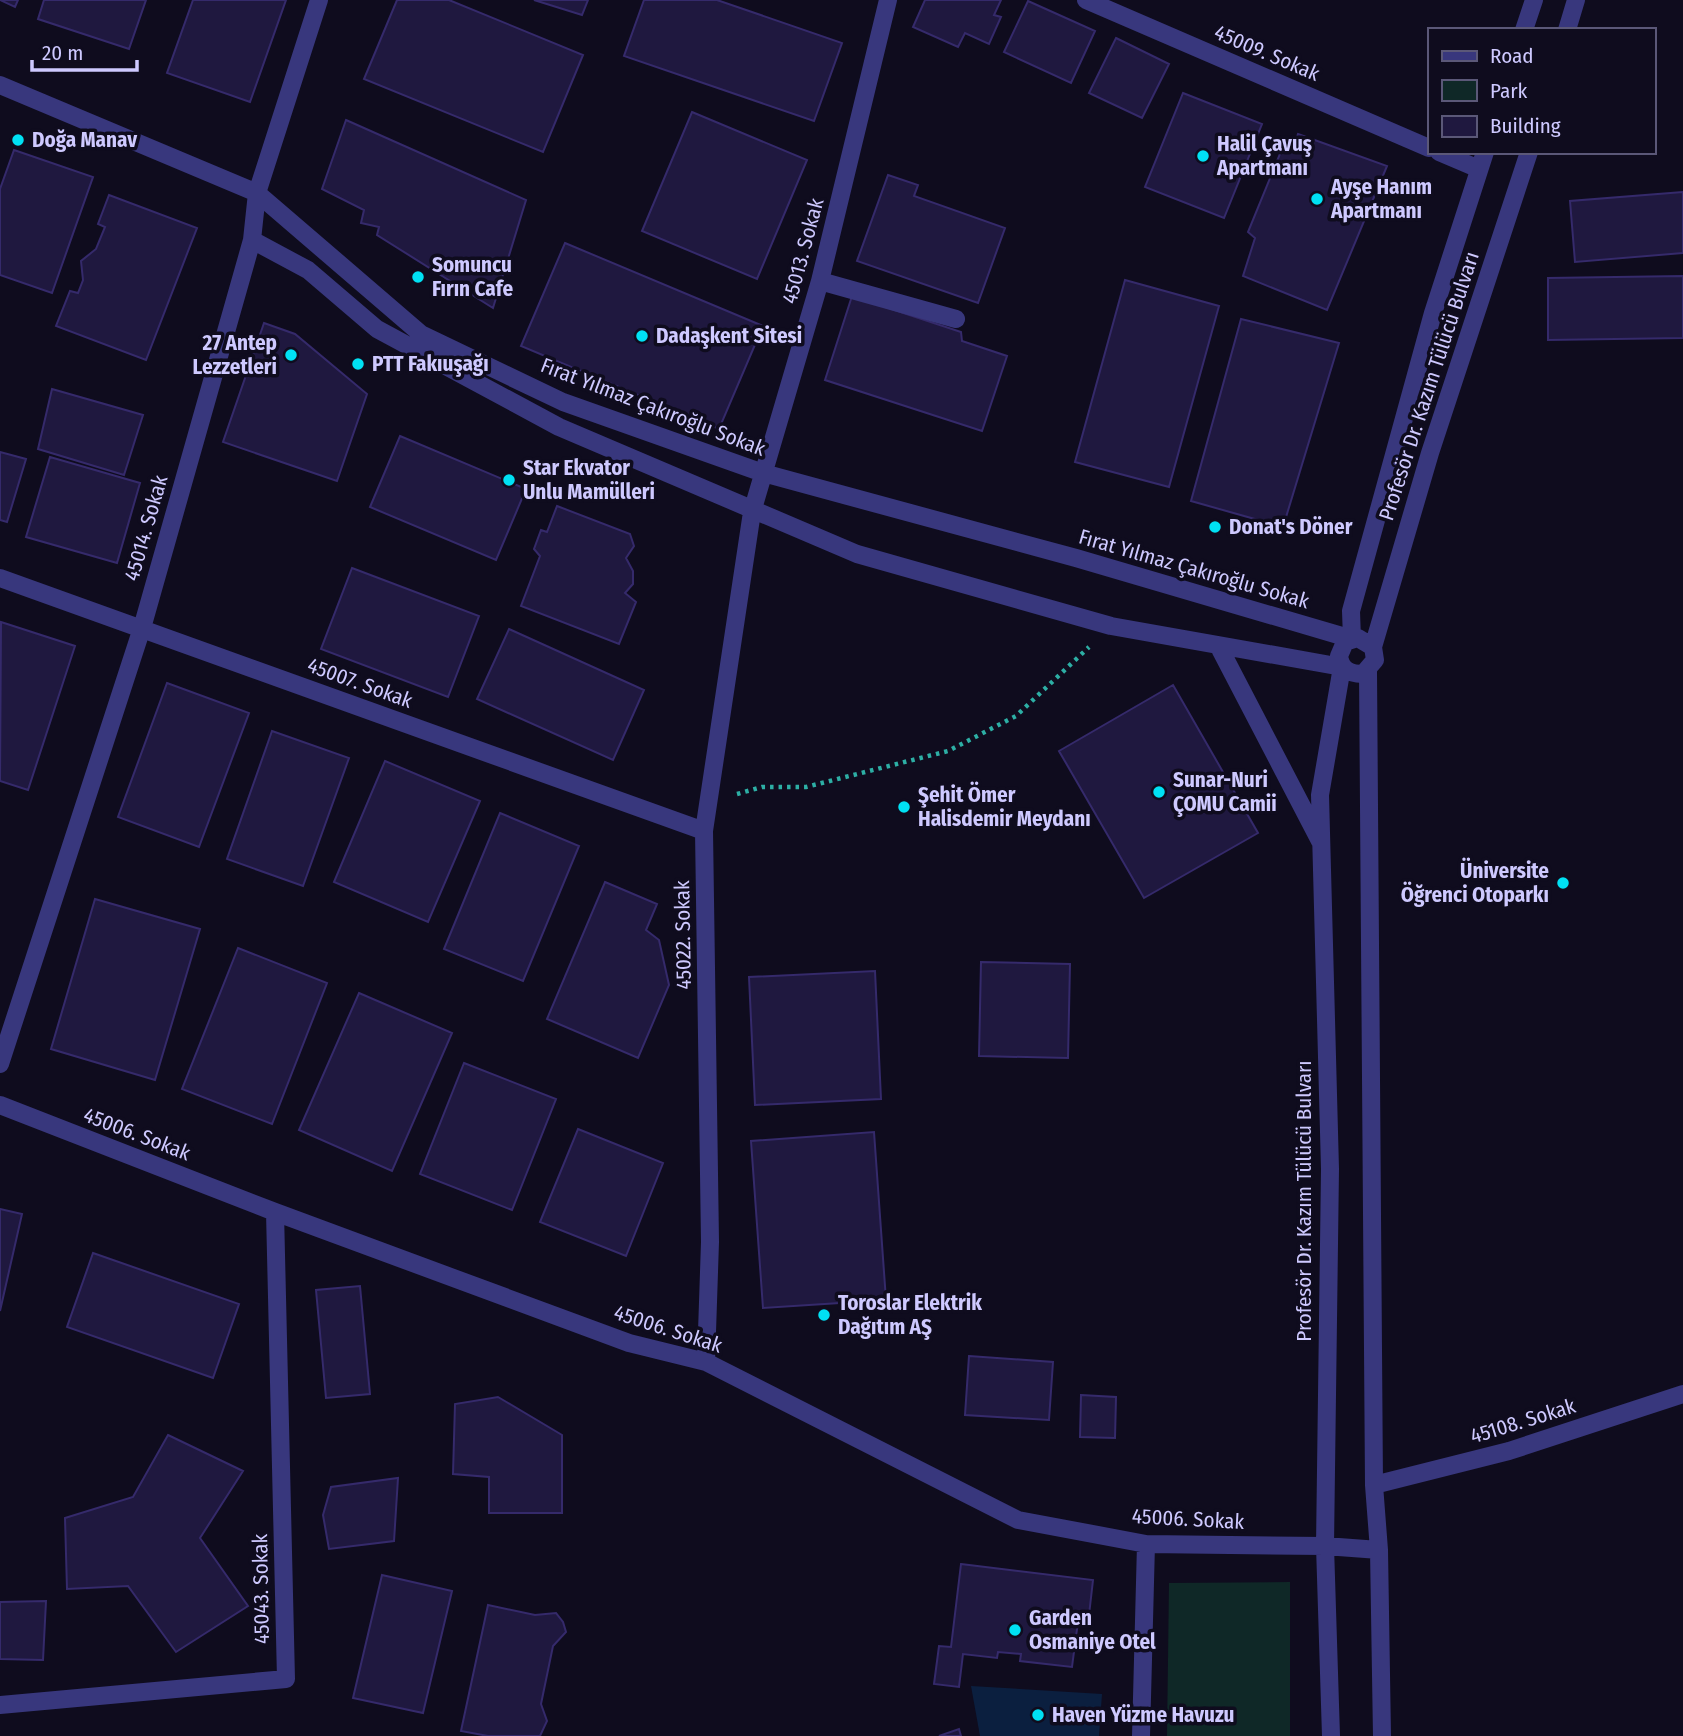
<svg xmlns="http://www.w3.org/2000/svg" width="1683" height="1736" font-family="'Fira Sans Condensed',sans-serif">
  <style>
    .green { fill: #0f2827 }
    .water { fill: #0b1f3f }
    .building { fill: #1f183f; stroke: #352a6b; stroke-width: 2 }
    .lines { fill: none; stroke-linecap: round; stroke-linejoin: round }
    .path { stroke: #2dafa5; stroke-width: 4.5; stroke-dasharray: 3.5 5; stroke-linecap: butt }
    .street { stroke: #38377d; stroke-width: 18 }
    .poi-dot { fill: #00e1f4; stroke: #0f0c1e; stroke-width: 2.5 }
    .labels { text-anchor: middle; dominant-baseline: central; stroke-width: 7; stroke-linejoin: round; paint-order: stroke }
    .street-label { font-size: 21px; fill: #cec9ff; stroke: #0f0c1e }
    .poi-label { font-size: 21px; font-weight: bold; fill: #cec9ff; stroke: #0f0c1e; text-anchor: start }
  </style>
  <rect width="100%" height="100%" fill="#0f0c1e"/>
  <!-- green -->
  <path class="green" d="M1290 1582V1736H1167L1169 1583Z"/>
  <!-- water -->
  <path class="water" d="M971 1686 1102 1694 1099 1736H980Z"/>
  <!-- building -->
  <path class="building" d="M0 0H18L15 7Z
    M44 0H146L129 49 38 19Z
    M193 0H286L250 102 167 73Z
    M397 0H449L583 55 543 152 364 79Z
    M534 0H588L582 15Z
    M644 0H717L842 43 814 121 624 56Z
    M925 0H1001L994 15 1001 17 989 44 965 33 958 47 913 27Z
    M1028 1 1095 31 1071 83 1004 52Z
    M1116 38 1169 64 1142 118 1089 93Z
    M1183 93 1262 124 1224 218 1145 187Z
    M692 112 807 160 757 279 642 231Z
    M346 120 526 200 493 308 377 235 379 227 361 223 364 210 322 189Z
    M1298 134 1387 166 1327 310 1243 276 1255 238 1248 232 1284 144 1293 148Z
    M14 150 93 177 52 293 0 275V189Z
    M888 175 918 185 914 196 1005 228 978 303 857 261Z
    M1683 192V253L1575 262 1570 201Z
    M109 195 197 228 146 360 56 326 70 291 78 293 83 280 81 261 96 249 105 227 98 224Z
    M565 243 763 326 719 429 521 346Z
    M1683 276V338L1548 340V278Z
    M1125 280 1219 306 1169 487 1075 462Z
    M852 296 961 332 962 341 1007 356 982 431 825 380Z
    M1241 319 1339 343 1283 527 1191 501Z
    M264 323 295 334 367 394 337 481 223 442Z
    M52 389 143 415 124 475 38 449Z
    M400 436 526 489 496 560 370 507Z
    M0 452 26 459 7 522 0 520Z
    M50 457 140 483 117 563 26 537Z
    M557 506 630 534 634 546 626 558 633 571V584L625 593 636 602 619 644 521 606 540 556 534 549 541 530 547 532Z
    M352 568 479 616 448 697 321 649Z
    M1 622 75 646 28 790 0 781Z
    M509 629 644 690 613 760 477 699Z
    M167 683 249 713 199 847 118 817Z
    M1173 685 1258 833 1144 898 1059 751Z
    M272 731 349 758 303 886 227 859Z
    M385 761 480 801 428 922 334 882Z
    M500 813 579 846 523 981 444 949Z
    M605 882 657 904 646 930 659 940 669 985 638 1058 547 1019Z
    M95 899 200 929 155 1080 51 1049Z
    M238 948 327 983 272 1124 182 1089Z
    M981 962 1070 964 1068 1058 979 1056Z
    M875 971 881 1099 755 1105 749 977Z
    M359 993 452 1033 392 1171 299 1130Z
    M464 1063 556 1099 512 1210 420 1174Z
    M578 1129 663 1163 626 1256 540 1222Z
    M874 1132 886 1300 763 1308 751 1141Z
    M0 1209 22 1214 0 1311Z
    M93 1253 239 1304 213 1378 67 1327Z
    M360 1286 370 1394 326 1398 316 1290Z
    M969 1356 1053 1362 1049 1420 965 1415Z
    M1081 1395 1116 1397 1115 1438 1080 1437Z
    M498 1397 562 1435V1513H489V1477L453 1474 455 1404Z
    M168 1435 243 1471 200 1538 248 1606 176 1652 128 1586 67 1589 65 1518 133 1497Z
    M398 1478 394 1541 329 1549 323 1515 331 1487Z
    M961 1564 1093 1580 1089 1615 1079 1614 1072 1667 1020 1661 1021 1654 998 1652 997 1658 963 1654 959 1687 934 1684 939 1646 951 1647Z
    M382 1575 452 1591 423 1713 353 1698Z
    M46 1601 43 1660 0 1659V1602Z
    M488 1605 535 1615 556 1613 563 1622 566 1632 553 1646 541 1704 547 1721 540 1736H488L461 1731Z
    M959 1729 961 1736H939Z"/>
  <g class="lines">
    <!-- path -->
    <path class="path" d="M737 794 762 787H806L948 751 1016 716 1089 647"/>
    <!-- street -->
    <path class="street" d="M1086 0 1429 148
      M1524 30 1534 0
      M1567 30 1576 0
      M0 85 257 193 421 334 563 402 763 473 1076 558 1352 639
      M1439 152 1479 169
      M252 240 308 270 377 329 559 427 857 554 1111 626 1342 667
      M820 281 956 319
      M0 578 704 831
      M1352 639 1351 611 1433 313 1485 152
      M1218 645 1320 841
      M1373 647 1358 638 1345 642 1339 656C1341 670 1350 674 1363 674L1375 660 1373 647 1430 453 1529 152
      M1368 671 1374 1485 1379 1550 1382 1736
      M0 1064 142 628 252 240 257 193 319 0
      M0 1105 275 1212 629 1343 706 1362 1018 1520 1146 1544 1325 1546 1379 1550
      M706 1362 710 1242 704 831 752 512 820 281 888 0
      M1374 1485 1509 1451 1683 1394
      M0 1705 286 1679 275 1212
      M1141 1736 1146 1544
      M1331 1736 1325 1546 1330 1169 1320 795 1342 667"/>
  </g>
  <!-- markers -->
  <g class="poi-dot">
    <circle cx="18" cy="140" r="7"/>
    <circle cx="1203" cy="156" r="7"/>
    <circle cx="1317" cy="199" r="7"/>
    <circle cx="418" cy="277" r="7"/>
    <circle cx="642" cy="336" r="7"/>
    <circle cx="291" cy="355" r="7"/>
    <circle cx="358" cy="364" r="7"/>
    <circle cx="509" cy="480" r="7"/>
    <circle cx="1215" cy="527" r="7"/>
    <circle cx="1159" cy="792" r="7"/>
    <circle cx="904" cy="807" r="7"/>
    <circle cx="1563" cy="883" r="7"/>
    <circle cx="824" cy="1315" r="7"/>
    <circle cx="1015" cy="1630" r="7"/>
    <circle cx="1038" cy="1715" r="7"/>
  </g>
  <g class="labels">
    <!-- street labels -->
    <g class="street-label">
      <text transform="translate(1267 53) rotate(23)">45009. Sokak</text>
      <text transform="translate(803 251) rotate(-75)">45013. Sokak</text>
      <text transform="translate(1429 386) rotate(-72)">Profesör Dr. Kazım Tülücü Bulvarı</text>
      <text transform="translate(653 407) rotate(21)">Fırat Yılmaz Çakıroğlu Sokak</text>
      <text transform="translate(146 528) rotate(-74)">45014. Sokak</text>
      <text transform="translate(1194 569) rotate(16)">Fırat Yılmaz Çakıroğlu Sokak</text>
      <text transform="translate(360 683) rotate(20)">45007. Sokak</text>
      <text transform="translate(683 935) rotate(-91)">45022. Sokak</text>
      <text transform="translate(137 1134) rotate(21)">45006. Sokak</text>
      <text transform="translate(1304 1201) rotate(-90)">Profesör Dr. Kazım Tülücü Bulvarı</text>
      <text transform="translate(668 1329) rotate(18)">45006. Sokak</text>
      <text transform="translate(1523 1421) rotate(-17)">45108. Sokak</text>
      <text transform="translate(1188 1519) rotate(3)">45006. Sokak</text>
      <text transform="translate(261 1589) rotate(-91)">45043. Sokak</text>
    </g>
    <!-- poi labels -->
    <g class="poi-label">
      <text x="32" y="140">Doğa Manav</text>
      <text x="1217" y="144">Halil Çavuş<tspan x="1217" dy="24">Apartmanı</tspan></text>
      <text x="1331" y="187">Ayşe Hanım<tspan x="1331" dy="24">Apartmanı</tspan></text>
      <text x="432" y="265">Somuncu<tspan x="432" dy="24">Fırın Cafe</tspan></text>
      <text x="656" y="336">Dadaşkent Sitesi</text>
      <text x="277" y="343" text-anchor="end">27 Antep<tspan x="277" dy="24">Lezzetleri</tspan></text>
      <text x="372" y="364">PTT Fakıuşağı</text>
      <text x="523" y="468">Star Ekvator<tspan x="523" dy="24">Unlu Mamülleri</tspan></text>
      <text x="1229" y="527">Donat's Döner</text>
      <text x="1173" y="780">Sunar-Nuri<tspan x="1173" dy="24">ÇOMU Camii</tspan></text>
      <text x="918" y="795">Şehit Ömer<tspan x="918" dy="24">Halisdemir Meydanı</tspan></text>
      <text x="1549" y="871" text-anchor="end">Üniversite<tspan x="1549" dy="24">Öğrenci Otoparkı</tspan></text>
      <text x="838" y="1303">Toroslar Elektrik<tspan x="838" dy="24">Dağıtım AŞ</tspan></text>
      <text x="1029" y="1618">Garden<tspan x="1029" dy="24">Osmaniye Otel</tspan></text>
      <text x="1052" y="1715">Haven Yüzme Havuzu</text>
    </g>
  </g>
  <!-- legend -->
  <rect x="1428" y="28" width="228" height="126" fill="#0f0c1e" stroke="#5b5878" stroke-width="2"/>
  <rect x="1442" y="51" width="35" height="10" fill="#38377d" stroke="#5b5878" stroke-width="2"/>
  <text x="1490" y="63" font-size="21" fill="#cec9ff">Road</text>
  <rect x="1442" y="80" width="35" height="21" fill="#0f2827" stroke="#5b5878" stroke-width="2"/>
  <text x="1490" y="98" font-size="21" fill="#cec9ff">Park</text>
  <rect x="1442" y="116" width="35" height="21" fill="#1f183f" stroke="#5b5878" stroke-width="2"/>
  <text x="1490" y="133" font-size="21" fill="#cec9ff">Building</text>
  <!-- scale -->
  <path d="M32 60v10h105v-10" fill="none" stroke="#cec9ff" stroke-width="3.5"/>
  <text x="42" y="60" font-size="21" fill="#cec9ff" stroke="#0f0c1e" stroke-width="5" paint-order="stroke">20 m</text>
</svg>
